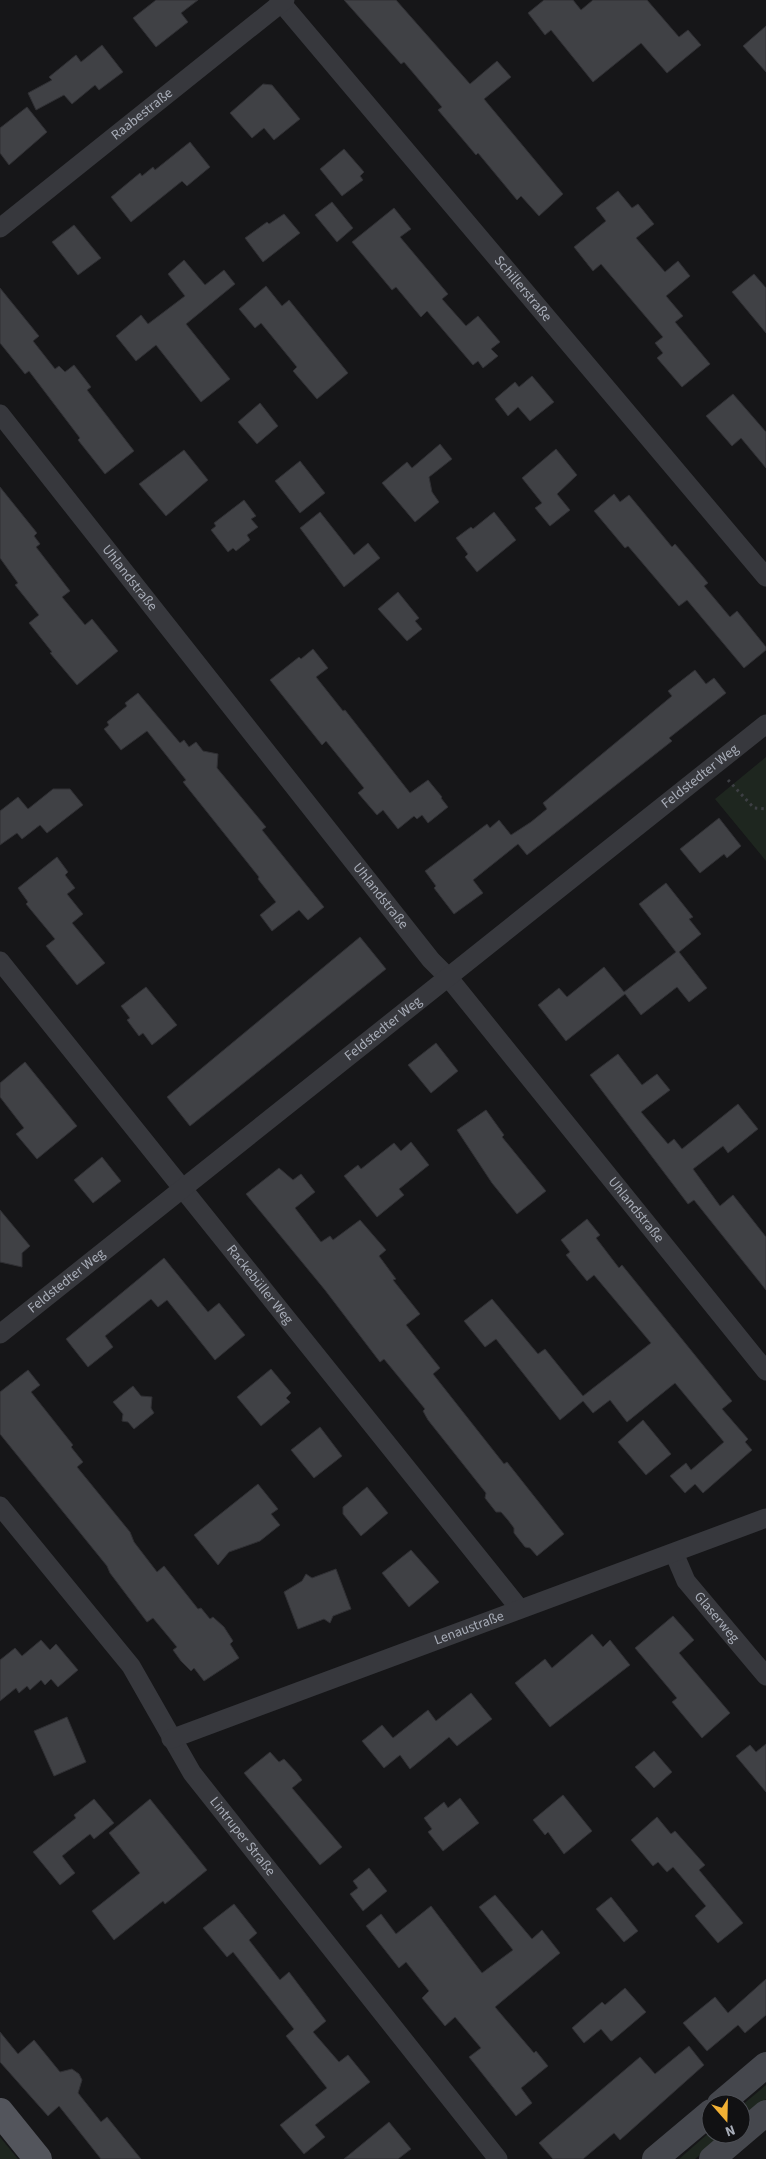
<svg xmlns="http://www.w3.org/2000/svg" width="766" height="2159" font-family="'Source Sans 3',sans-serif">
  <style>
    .green { fill: #1e261f }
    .building { fill: #404145; stroke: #303034 }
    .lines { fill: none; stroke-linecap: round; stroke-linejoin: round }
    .path { stroke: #3d3f44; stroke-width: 3; stroke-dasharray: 2.5 4; stroke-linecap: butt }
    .minor { stroke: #37383d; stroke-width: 19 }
    .secondary { stroke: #45474d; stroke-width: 26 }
    .primary { stroke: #53555c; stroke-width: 28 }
    .labels { text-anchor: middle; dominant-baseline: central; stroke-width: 4.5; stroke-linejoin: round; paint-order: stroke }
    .street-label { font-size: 14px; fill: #a8adb8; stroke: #111113 }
  </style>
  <rect width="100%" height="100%" fill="#161618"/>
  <!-- green -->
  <path class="green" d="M766 757V861L715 799Z
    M766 2085V2099L741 2120V2106Z
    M711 2131V2134H715L719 2139 695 2159H679Z
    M0 2137 18 2159H0Z"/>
  <!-- building -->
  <path class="building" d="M156 0H198L181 13 188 22 156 47 133 18Z
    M344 0H396L470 84 497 61 511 77 484 99 563 194 539 216 521 196 517 200 478 153 476 155 438 110 442 107 404 62 401 64Z
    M544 0H573L581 10 593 0H647L679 37 688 30 701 45 667 73 641 43 593 82 551 30 545 35 528 13Z
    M766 26V72L743 46Z
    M102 45 123 72 99 90 95 85 72 104 64 95 36 110 28 93 52 80 49 77 76 55 81 62Z
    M263 84 272 85 300 119 274 140 264 128 252 138 230 113Z
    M27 107 47 132 9 165 0 153V128Z
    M190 142 210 167 187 186 182 181 131 222 111 197 140 173 142 176 153 167 155 170Z
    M344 149 364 172 360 176 363 180 342 196 320 169Z
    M618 191 632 208 638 204 654 224 636 238 665 272 678 261 690 276 666 296 683 316 675 322 710 364 682 387 657 358 663 353 655 343 663 337 601 264 593 271 574 247 606 221 596 208Z
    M332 202 353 228 337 242 315 215Z
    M394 208 411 229 400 237 448 294 442 299 466 326 478 316 500 342 491 349 498 356 483 368 478 361 473 365 427 311 421 317 396 287 392 290 352 242Z
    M284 214 300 233 263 262 245 238 267 222 269 224Z
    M74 225 101 258 78 275 52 242Z
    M184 260 205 285 224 270 235 284 186 324 230 379 201 402 156 345 136 361 116 336 141 315 148 324 185 296 168 274Z
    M754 274 766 288V333L732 292Z
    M266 286 282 306 289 300 348 373 317 399 293 371 297 367 261 323 255 328 239 309Z
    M0 288 39 336 33 341 55 369 59 366 65 372 74 365 91 387 87 390 134 451 105 474 78 440 80 438 29 371 25 374 0 343Z
    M532 376 554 402 530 421 518 407 508 416 495 399 515 382 519 387Z
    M733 394 766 432V468L741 438 732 446 706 416Z
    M260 403 278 426 257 444 238 422Z
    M440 444 452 459 429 477 432 492 439 502 415 522 382 483 407 462 412 468Z
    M556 449 577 475 557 494 570 510 550 526 535 508 542 503 522 478Z
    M184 450 208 480 166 516 139 484Z
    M300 461 325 493 300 513 275 481Z
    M0 487 37 533 34 536 40 544 36 547 70 591 62 597 85 625 92 619 118 651 77 685 50 653 52 652 29 623 39 615 15 585 18 583 0 558Z
    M614 494 620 502 629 495 672 547 675 544 708 583 704 586 730 617 737 611 766 647V650L744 668 687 600 679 606 628 546 625 548 594 511Z
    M244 500 256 516 251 519 258 527 247 535 250 540 236 551 233 548 228 552 211 530 216 526 214 523Z
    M320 512 354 555 368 543 380 558 344 587 300 528Z
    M494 512 516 540 477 572 465 557 468 554 456 538 471 527 473 529Z
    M398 592 419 618 415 621 422 629 407 641 378 609Z
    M313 649 328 668 316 677 343 711 345 710 410 793 428 780 442 797 441 798 448 807 428 823 422 815 417 819 414 816 398 829 383 810 377 815 358 793 364 788 326 741 322 745 270 680 299 657 301 659Z
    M695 670 706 684 714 678 726 693 669 738 672 741 527 855 518 844 473 880 483 893 454 914 434 888 436 886 425 871 487 824 490 828 499 820 511 835 531 822 547 809 543 803 672 696 668 691Z
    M138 693 180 743 184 740 189 747 196 742 203 751 218 754 217 768 266 827 262 830 324 907 308 920 299 910 272 931 260 915 276 902 258 879 259 877 183 782 186 780 147 731 121 750 104 729 109 725 107 722 127 706 125 703Z
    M53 789H70L83 805 47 833 40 825 22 839 17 833 0 845V811L18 797 28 809Z
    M719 818 741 846 727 858 724 854 700 873 680 849Z
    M57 857 68 872 65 875 75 888 67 894 83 914 72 923 105 963 77 985 46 946 55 939 26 904 28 902 18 888Z
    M666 883 693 917 689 919 701 934 679 952 707 988 689 1002 677 987 641 1015 625 994 566 1041 538 1005 559 988 567 997 604 967 624 992 676 952 639 904Z
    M360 937 386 969 190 1126 167 1097Z
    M146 987 177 1025 152 1045 143 1033 139 1036 127 1020 130 1018 121 1006Z
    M436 1043 458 1071 431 1093 408 1065Z
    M618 1054 642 1085 657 1074 670 1090 641 1112 668 1144 674 1139 682 1149 738 1104 758 1129 728 1153 723 1146 693 1169 720 1206 733 1195 766 1237V1290L694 1200 688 1204 590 1075Z
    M25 1062 77 1126 37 1159 16 1134 24 1128 0 1097V1083Z
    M486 1110 504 1135 502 1137 546 1191 517 1214 492 1183 457 1130Z
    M411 1142 429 1165 399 1189 404 1195 377 1217 344 1176 358 1165 361 1169 394 1143 401 1151Z
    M102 1157 121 1181 93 1203 74 1180Z
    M279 1168 293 1180 301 1174 315 1192 295 1208 321 1242 330 1236 333 1240 360 1220 386 1250 379 1256 396 1279 393 1280 420 1314 406 1325 440 1368 433 1374 504 1464 507 1462 564 1534 537 1556 530 1548 525 1547 514 1533V1528L508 1520 501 1512H496L485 1498 486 1493 428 1420 423 1411 425 1409 384 1359 380 1362 325 1290 246 1194Z
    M0 1210 30 1246 22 1253V1267L0 1262Z
    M587 1219 600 1235 596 1238 619 1268 622 1265 732 1401 722 1409 748 1439 745 1442 752 1450 703 1493 695 1484 685 1493 670 1476 686 1463 691 1470 724 1442 675 1383 627 1422 610 1400 593 1413 583 1401 560 1420 496 1339 485 1347 464 1321 492 1299 538 1354 545 1349 583 1396 651 1343 594 1275 587 1281 566 1255 570 1252 561 1240Z
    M164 1258 208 1312 219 1303 245 1335 215 1360 167 1300 158 1307 151 1299 105 1336 113 1347 88 1367 66 1339Z
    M271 1369 291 1393 286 1398 290 1402 261 1426 237 1397Z
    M28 1370 40 1385 31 1392 73 1445 71 1447 83 1462 77 1467 130 1532 134 1542 157 1572 164 1566 198 1609 201 1608 210 1619 213 1617 224 1627 233 1641 230 1644 239 1658 204 1681 194 1668 191 1671 181 1661 173 1650 177 1647 153 1618 147 1622 110 1573 107 1566 0 1434V1392Z
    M133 1386 141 1396 152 1397 151 1408 154 1413 134 1429 128 1422 122 1421 123 1414 113 1402Z
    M643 1420 671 1454 646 1475 618 1442Z
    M320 1427 342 1456 314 1478 291 1450Z
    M258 1484 278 1509 271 1514 280 1525 260 1541 229 1552 218 1565 194 1535Z
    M367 1487 388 1513 361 1536 343 1514V1507Z
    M411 1550 439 1582 409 1607 382 1573Z
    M336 1569 351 1609 333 1616 330 1623 324 1619 298 1629 284 1592 302 1581 306 1574 312 1578Z
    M673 1616 694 1640 679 1653 730 1713 702 1738 672 1702 677 1698 635 1648Z
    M592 1634 603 1647 610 1640 630 1665 550 1727 515 1683 545 1659 552 1668Z
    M41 1640 50 1650 56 1644 78 1670 58 1687 51 1679 45 1685 41 1680 30 1690 27 1686 19 1693 16 1688 0 1701V1660L15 1648 22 1656Z
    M471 1693 492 1719 457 1746 449 1737 410 1769 400 1755 384 1768 362 1741 382 1725 393 1738 428 1710 436 1721Z
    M67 1717 86 1762 54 1776 34 1731Z
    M766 1744V1792L736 1756 750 1745 756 1752Z
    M654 1751 672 1772 654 1788 635 1767Z
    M270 1752 279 1762 284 1759 296 1772 302 1780 292 1788 342 1847 320 1865 244 1773Z
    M563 1795 592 1831 564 1854 548 1832 545 1835 533 1820Z
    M460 1798 479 1823 443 1851 428 1832 432 1829 424 1818 444 1802 448 1808Z
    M94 1799 114 1823 94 1839 90 1834 62 1856 75 1873 60 1885 33 1852 76 1818 74 1815Z
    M150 1799 207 1870 165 1904 163 1901 114 1940 92 1911 140 1873 109 1833Z
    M657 1817 671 1834 675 1831 705 1865 699 1870 743 1923 718 1943 695 1916 706 1906 673 1867 667 1872 658 1862 653 1866 631 1840Z
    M369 1868 387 1891 363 1911 350 1894 358 1888 353 1881Z
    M495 1895 532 1939 542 1930 560 1953 495 2007 534 2053 536 2051 548 2066 521 2088 532 2103 516 2116 469 2057 481 2048 455 2017 445 2026 422 1998 429 1991 406 1962 399 1968 366 1926 381 1914 396 1934 431 1906 482 1973 513 1950 479 1907Z
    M611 1897 638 1931 624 1942 596 1909Z
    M234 1904 257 1933 249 1940 280 1980 289 1972 326 2021 313 2032 339 2062 348 2055 370 2082 315 2125 325 2137 304 2154 280 2125 327 2088 286 2036 294 2029 233 1952 227 1957 203 1928Z
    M766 1979V2015L745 2033 738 2025 707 2051 683 2023 715 1997 728 2013Z
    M625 1988 646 2012 613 2040 611 2041 601 2029 584 2043 572 2028 602 2002 605 2005Z
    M0 2032 18 2054 34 2040 60 2072 72 2069 79 2074 82 2080 78 2093 101 2122 107 2117 141 2159H101L59 2106 48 2116 0 2062Z
    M689 2046 704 2065 620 2140 614 2133 583 2159H553L539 2143 640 2057 655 2074Z
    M389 2122 411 2149 398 2159H344Z"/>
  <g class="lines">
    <!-- path -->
    <path class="path" d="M728 780 754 808 766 809"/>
    <!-- minor -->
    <g class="minor">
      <path id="s1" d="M279 0 766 577"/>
      <path id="s2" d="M0 228 285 0"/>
      <path id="s3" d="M0 414 431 960 448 977 766 1371"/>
      <path id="s4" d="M0 961 519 1608"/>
      <path id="s5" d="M0 1334 766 724"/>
      <path id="s6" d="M0 1506 131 1666 192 1773 498 2159"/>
      <path id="s7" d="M674 1553 686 1581 766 1676"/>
      <path id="s8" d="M171 1739 766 1518"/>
    </g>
    <!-- secondary -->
    <path class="secondary" d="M720 2104 766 2065
      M655 2159 711 2112
      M712 2159 766 2113"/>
    <!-- primary -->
    <path class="primary" d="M0 2112 38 2159"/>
  </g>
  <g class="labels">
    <!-- street labels -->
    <g class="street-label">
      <text stroke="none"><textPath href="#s2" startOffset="182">Raabestraße</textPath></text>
      <text stroke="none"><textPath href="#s1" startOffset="378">Schillerstraße</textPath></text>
      <text stroke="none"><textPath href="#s3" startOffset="209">Uhlandstraße</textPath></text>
      <text stroke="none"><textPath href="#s5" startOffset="895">Feldstedter Weg</textPath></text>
      <text stroke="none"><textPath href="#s3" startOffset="614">Uhlandstraße</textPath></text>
      <text stroke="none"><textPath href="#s5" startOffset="490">Feldstedter Weg</textPath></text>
      <text stroke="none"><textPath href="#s3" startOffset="1019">Uhlandstraße</textPath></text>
      <text stroke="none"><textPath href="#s5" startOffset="85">Feldstedter Weg</textPath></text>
      <text stroke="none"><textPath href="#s4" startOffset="415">Rackebüller Weg</textPath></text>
      <text stroke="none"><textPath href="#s7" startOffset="78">Glaserweg</textPath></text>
      <text stroke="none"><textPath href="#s8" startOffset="318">Lenaustraße</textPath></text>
      <text stroke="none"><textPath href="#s6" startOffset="411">Lintruper Straße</textPath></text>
    </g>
  </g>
  <!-- north arrow -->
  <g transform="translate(726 2119) rotate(160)"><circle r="24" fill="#111113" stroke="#4d4f55"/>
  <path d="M0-4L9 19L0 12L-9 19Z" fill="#f2b134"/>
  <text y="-8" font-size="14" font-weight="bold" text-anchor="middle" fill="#a8adb8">N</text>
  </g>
</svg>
